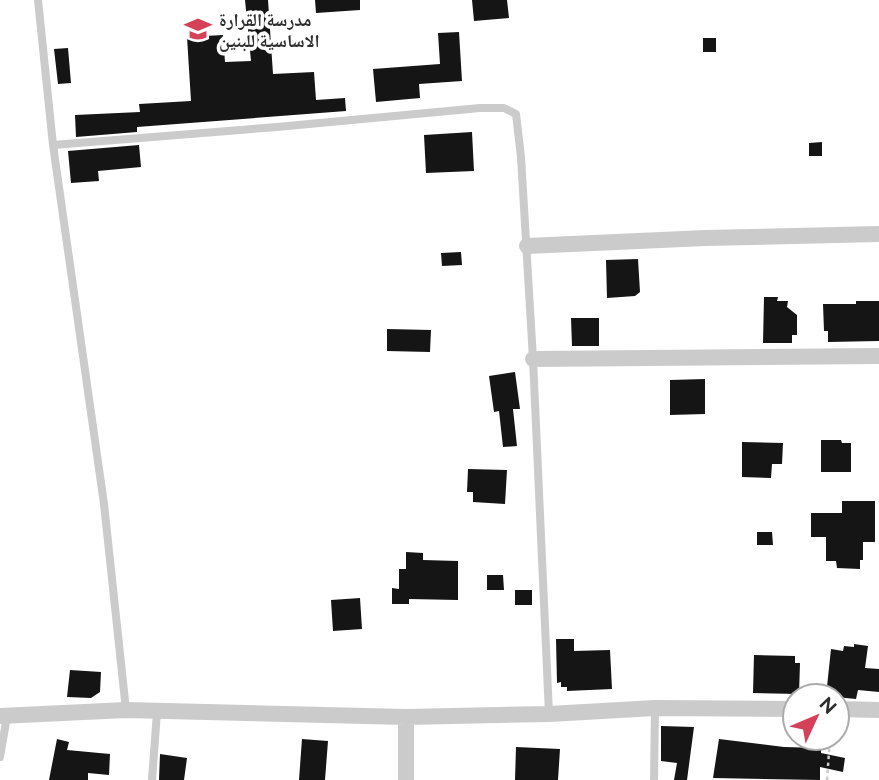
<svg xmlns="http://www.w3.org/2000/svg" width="879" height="780" font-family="Raleway,'Noto Naskh Arabic',sans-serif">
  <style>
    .building { fill: #151515 }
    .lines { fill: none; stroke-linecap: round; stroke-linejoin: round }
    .path { stroke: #cbcbcb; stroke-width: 2.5; stroke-dasharray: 3.5 3.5; stroke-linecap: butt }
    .service { stroke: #cbcbcb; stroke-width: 8 }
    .minor { stroke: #cbcbcb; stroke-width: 16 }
    .labels { text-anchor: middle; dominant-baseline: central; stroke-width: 7; stroke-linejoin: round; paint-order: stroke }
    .poi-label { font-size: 18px; font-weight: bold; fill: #2e2e2e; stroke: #fff; text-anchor: start }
  </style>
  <rect width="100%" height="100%" fill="#fff"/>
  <!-- building -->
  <path class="building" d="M245 0H268L273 74 314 72 316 100 345 98 346 111 137 127V132L76 137 75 115 140 112 139 104 191 101 187 37 223 35 225 62 251 61Z
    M315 0H360V10L316 13Z
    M472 0H507L509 18 474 21Z
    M459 32 462 81 419 84 420 98 376 102 373 69 440 64 438 33Z
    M703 38H716V52H703Z
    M68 48 71 83 58 84 54 49Z
    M472 132 474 171 426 173 424 135Z
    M822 142V156H809V143Z
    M139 145 141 167 98 171 99 181 71 183 68 151Z
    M461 252 462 265 442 266 441 253Z
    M638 259 640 292 635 296 607 298 606 260Z
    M764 297H778L777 301H788L787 307 797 315V335H792V343H763Z
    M856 301H879V341L828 342V331H824L823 304H856Z
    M571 318H599V346H572Z
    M387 329 431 330 430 352 387 351Z
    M515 372 520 409H513L517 446 503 447 499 411 494 412 489 376Z
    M705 379V414L670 415V380Z
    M821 440H841L842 443H851V472H821Z
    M742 442 783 443 782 464H772L771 478 742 477Z
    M468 469 507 470 505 504 473 502V492H467Z
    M842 501H875V542H863V560H860V569L837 568 836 561H826V537H811V513H842Z
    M757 532H772L773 545H757Z
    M406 552 423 553V560L458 561V600L409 599V604H392V588L399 589V569H406Z
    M487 575H503L504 590H487Z
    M515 590H532V605H515Z
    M360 598 362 629 333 631 331 600Z
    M556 639H574V651L610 650 612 689 567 691V687H561V682L557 683Z
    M854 644 868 646 865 668 879 669V692L858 690 856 699 826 696 831 649 843 651 844 646 854 647Z
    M754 655 795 656V663H800L799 694 753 693Z
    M70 670 101 672 100 692 91 698 67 697Z
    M661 726 694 727 687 780H674L677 763 661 761Z
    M57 739 69 742 67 750 110 754 109 775 88 773V780H49Z
    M302 739 328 741 325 780H299Z
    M719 739 784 747 821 748V753L845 758 843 772 820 767V780L713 778Z
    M516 747 560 749 558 780H515Z
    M160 754 187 758 184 780H159Z"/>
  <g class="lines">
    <!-- path -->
    <path class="path" d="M827 780 830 738"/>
    <!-- service -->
    <path class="service" d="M38 0 53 145 104 504 126 710
      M53 145 277 127 480 108H504L516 114 521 157 533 359 549 714
      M0 757 7 716
      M152 780 157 712
      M654 780 655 708"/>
    <!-- minor -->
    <path class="minor" d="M527 246 705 238 879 234
      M533 359 879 356
      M837 709 879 710
      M0 716 126 710 406 717 549 714 655 708 795 709
      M406 780V717"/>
  </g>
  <!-- icons -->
  <defs>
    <symbol id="school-bare" viewBox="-9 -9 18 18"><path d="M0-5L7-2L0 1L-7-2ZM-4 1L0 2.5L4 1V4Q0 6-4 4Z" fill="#d44159" stroke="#fff" stroke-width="2.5" paint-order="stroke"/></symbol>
  </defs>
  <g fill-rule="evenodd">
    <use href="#school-bare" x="179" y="10" width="38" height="38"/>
  </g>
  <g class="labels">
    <!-- poi labels -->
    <g class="poi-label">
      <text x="219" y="19">مدرسة القرارة<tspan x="219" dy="21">الاساسية للبنين</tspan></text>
    </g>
  </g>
  <!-- north arrow -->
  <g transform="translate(816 717) rotate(46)"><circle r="33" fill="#ffffff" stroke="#ababab" stroke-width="2"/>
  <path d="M0-5L12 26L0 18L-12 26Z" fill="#d44159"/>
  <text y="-10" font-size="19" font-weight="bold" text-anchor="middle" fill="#2e2e2e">N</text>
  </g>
</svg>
